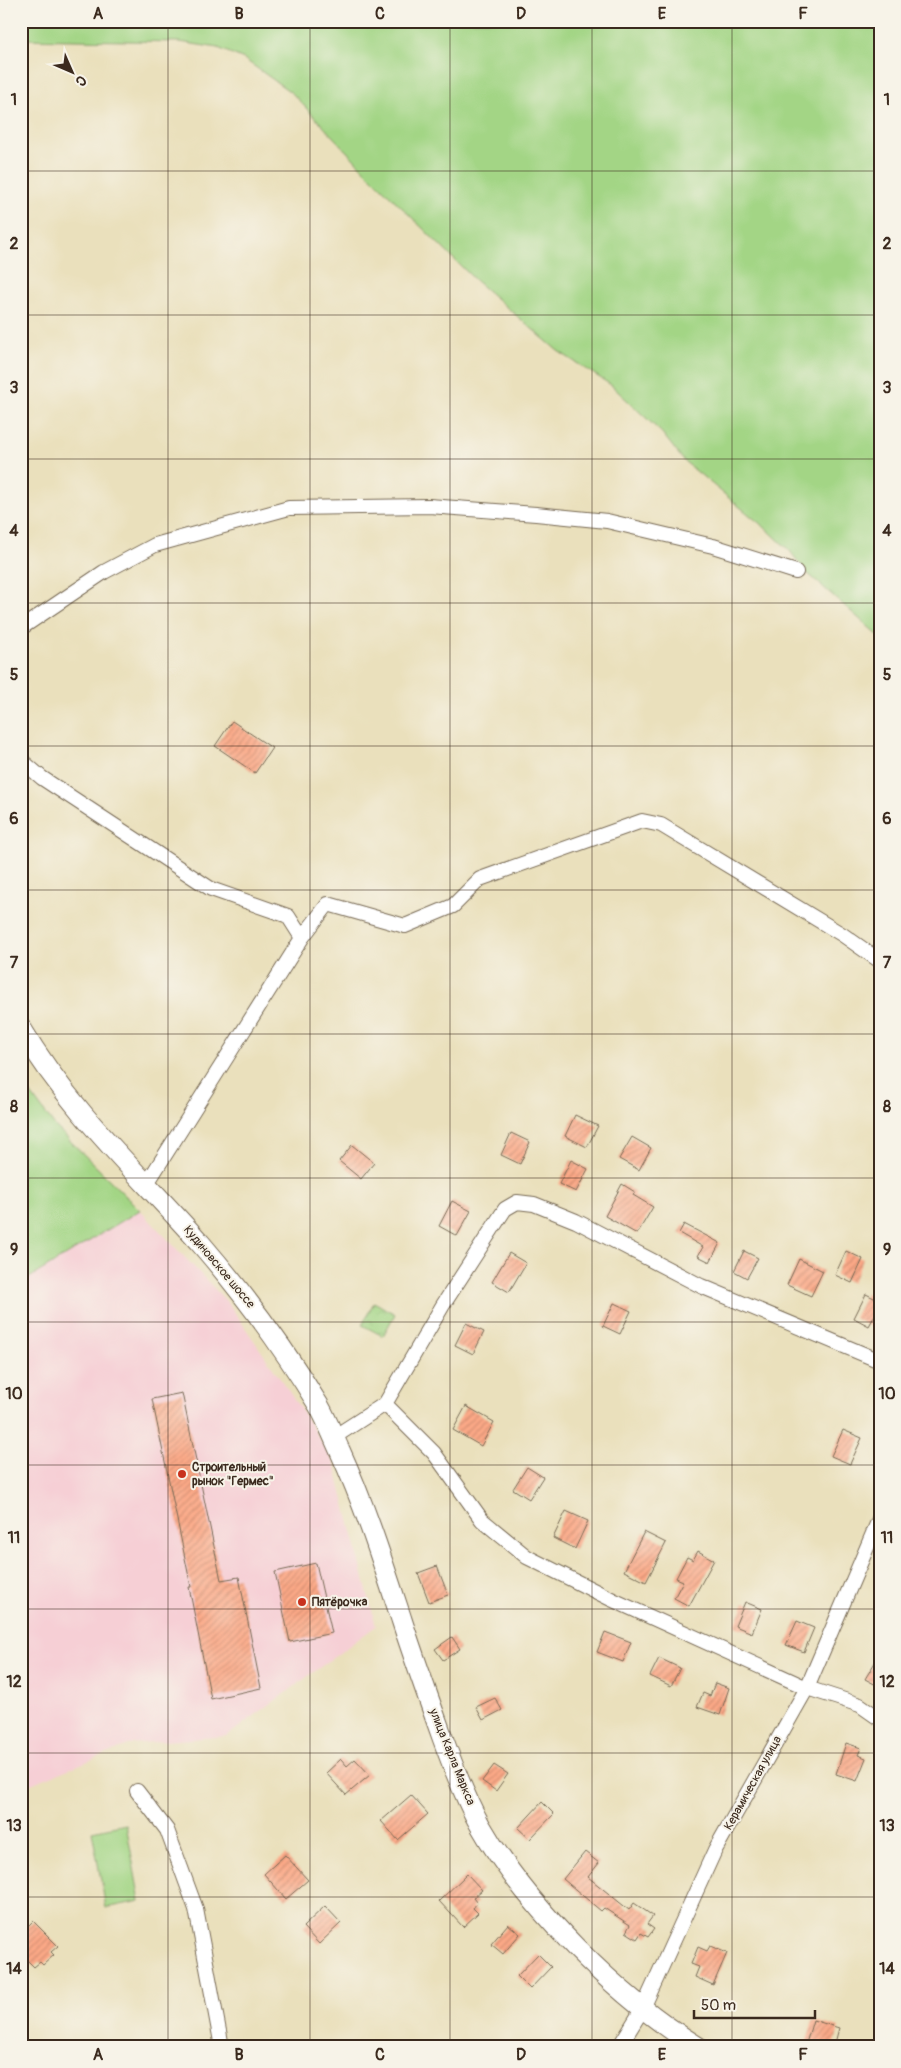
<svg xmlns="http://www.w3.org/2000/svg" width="901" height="2068" font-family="Pangolin,sans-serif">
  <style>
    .built { fill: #f6cfd5 }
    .grass { fill: #a3d585; stroke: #6f8052 }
    .park { fill: url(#park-crowns); stroke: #6f8052 }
    .building { fill: url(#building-hatch) }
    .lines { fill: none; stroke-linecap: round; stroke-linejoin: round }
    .street-casing { stroke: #786a55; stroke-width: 16 }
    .secondary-casing { stroke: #786a55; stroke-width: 22 }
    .street { stroke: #fff; stroke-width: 14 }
    .secondary { stroke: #fff; stroke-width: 20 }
    .grid { fill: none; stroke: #3b2a1e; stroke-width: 1; stroke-opacity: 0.55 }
    .poi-dot { fill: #c8321e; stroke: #f7f3e8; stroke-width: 2 }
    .labels { text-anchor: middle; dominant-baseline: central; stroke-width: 4; stroke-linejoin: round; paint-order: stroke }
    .street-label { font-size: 12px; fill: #3b2a1e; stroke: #f7f3e8 }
    .poi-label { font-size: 12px; font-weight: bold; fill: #3b2a1e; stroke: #f7f3e8; text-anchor: start }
    .neatline { fill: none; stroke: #3b2a1e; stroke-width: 2 }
    .grid-label { font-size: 16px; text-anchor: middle; font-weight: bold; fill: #3b2a1e }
  </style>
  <defs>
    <pattern id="park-crowns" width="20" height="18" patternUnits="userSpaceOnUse" patternTransform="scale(1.25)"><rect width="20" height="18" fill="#a3d585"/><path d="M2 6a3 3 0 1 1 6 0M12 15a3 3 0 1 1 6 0" fill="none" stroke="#8db772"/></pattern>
    <pattern id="building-hatch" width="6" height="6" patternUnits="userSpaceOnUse" patternTransform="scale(1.25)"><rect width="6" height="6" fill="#fca987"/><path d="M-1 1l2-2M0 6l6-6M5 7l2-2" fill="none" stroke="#cd8a6e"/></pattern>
  </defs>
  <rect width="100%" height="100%" fill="#f7f3e8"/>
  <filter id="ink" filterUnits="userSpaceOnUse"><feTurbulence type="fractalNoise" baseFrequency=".02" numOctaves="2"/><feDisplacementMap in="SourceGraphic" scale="10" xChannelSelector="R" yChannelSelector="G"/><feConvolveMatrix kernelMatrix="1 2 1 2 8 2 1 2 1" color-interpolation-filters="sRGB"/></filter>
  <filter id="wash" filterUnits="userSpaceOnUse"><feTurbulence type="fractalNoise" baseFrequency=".0096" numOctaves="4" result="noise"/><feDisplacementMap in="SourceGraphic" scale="20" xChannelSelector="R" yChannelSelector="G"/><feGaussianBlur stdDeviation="1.12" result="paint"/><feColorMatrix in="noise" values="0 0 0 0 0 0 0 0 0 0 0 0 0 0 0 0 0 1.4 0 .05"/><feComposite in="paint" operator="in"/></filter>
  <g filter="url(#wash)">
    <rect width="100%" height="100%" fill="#eae0bc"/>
    <!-- built -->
    <path class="built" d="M140 1210 229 1304 294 1399 334 1461 376 1626 227 1736 131 1744 21 1788V1283Z"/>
    <!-- grass -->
    <path class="grass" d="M21 21H880V637L805 571 790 551 769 531 684 461 662 433 611 385 558 351 476 281 368 174 292 93 244 59 218 48 180 42 21 39Z
      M21 1080 54 1125 140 1210 21 1283Z
      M126 1824 140 1901 106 1908 92 1831Z"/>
    <!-- park -->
    <path class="park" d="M374 1302 395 1314 383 1336 362 1325Z"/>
    <g id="blocks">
      <!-- building -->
      <path class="building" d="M232 721 272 748 255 773 215 746Z
        M575 1115 598 1126 587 1147 565 1136Z
        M511 1133 530 1142 520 1164 501 1155Z
        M632 1137 651 1148 639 1170 619 1159Z
        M352 1145 374 1163 361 1179 339 1161Z
        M571 1160 588 1169 576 1192 559 1184Z
        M622 1184 635 1192 633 1195 653 1207 637 1234 605 1216Z
        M452 1201 471 1211 457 1236 439 1226Z
        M684 1224 720 1243 710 1262 698 1256 703 1247 679 1233Z
        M744 1251 758 1258 747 1278 734 1271Z
        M846 1251 863 1259 852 1283 835 1275Z
        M509 1253 526 1263 509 1292 492 1282Z
        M799 1259 823 1271 811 1296 787 1285Z
        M866 1294 880 1301V1306L869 1326 854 1318Z
        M614 1303 631 1311 620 1334 603 1326Z
        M466 1323 484 1332 473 1354 455 1345Z
        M182 1393 221 1580 239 1577 261 1688 211 1699 189 1587H191L152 1399Z
        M466 1406 494 1422 481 1446 453 1430Z
        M843 1430 862 1438 850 1464 831 1456Z
        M527 1467 543 1477 529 1499 513 1489Z
        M566 1511 588 1521 575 1549 553 1538Z
        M644 1532 666 1543 646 1582 624 1571Z
        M698 1551 714 1560 689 1606 674 1598 683 1581 676 1578 687 1557 693 1560Z
        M316 1563 332 1633 290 1642 275 1572Z
        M437 1566 448 1595 429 1602 418 1573Z
        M745 1602 762 1609 752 1633 735 1626Z
        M797 1621 814 1628 804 1652 786 1645Z
        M605 1632 631 1642 623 1662 597 1652Z
        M452 1637 460 1649 443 1660 435 1649Z
        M880 1654V1687L865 1679Z
        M659 1658 680 1668 671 1686 650 1676Z
        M715 1683 729 1688 720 1715 697 1707 703 1693 710 1696Z
        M495 1698 502 1710 483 1720 476 1707Z
        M846 1743 861 1748 858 1755 866 1758 857 1781 836 1774Z
        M341 1759 347 1766 355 1759 370 1775 346 1795 326 1773Z
        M494 1765 508 1774 496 1791 482 1781Z
        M411 1795 428 1814 398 1840 381 1821Z
        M542 1802 554 1814 530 1839 518 1828Z
        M585 1852 599 1863 588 1877 629 1910 634 1903 653 1916 647 1924 654 1929 648 1937 641 1933 637 1939 626 1932 630 1925 604 1908 601 1911 563 1879Z
        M285 1855 308 1880 286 1899 264 1874Z
        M467 1874 482 1890 473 1898 477 1903 473 1908 478 1913 463 1927 439 1901Z
        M325 1906 341 1923 319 1944 303 1927Z
        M21 1919 28 1926 33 1921 58 1946 51 1952 54 1955 43 1965 40 1962 34 1967 21 1954Z
        M508 1924 520 1934 503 1954 491 1944Z
        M710 1946 727 1953 713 1985 695 1977 699 1967 691 1964 698 1947 707 1951Z
        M538 1954 551 1967 530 1989 517 1976Z
        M813 2020 839 2028 834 2047H805Z"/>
    </g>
  </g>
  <g filter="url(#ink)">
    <use href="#blocks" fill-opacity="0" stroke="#786a55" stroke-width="1"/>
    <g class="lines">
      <defs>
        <path id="street" d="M21 628 104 572 155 545 289 508 429 506 536 514 607 521 713 546 796 572
          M21 760 42 778 211 889 288 916 302 938
          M146 1185 302 938 328 904 405 926 453 906 480 879 642 821 661 825 843 935 880 961
          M385 1404 434 1453 482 1520 527 1557 613 1600 807 1688 860 1705 880 1719
          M334 1437 385 1404 443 1305 505 1209 517 1202 534 1204 576 1221 701 1286 880 1361
          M137 1791 167 1830 196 1909 222 2047
          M619 2047 643 2008 715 1850 807 1688 880 1517"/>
        <path id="secondary" d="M21 1028C70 1111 138 1173 201 1244 245 1295 284 1348 319 1406 327 1420 333 1436 340 1451 365 1506 383 1563 402 1621 415 1661 429 1700 443 1739 454 1769 465 1798 480 1825 526 1906 618 1998 698 2047"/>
      </defs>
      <!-- street casing -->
      <use href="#street" class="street-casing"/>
      <!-- secondary casing -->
      <use href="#secondary" class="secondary-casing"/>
      <!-- street -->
      <use href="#street" class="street"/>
      <!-- secondary -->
      <use href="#secondary" class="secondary"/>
    </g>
  </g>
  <!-- grid -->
  <path class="grid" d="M168 21V2047M310 21V2047M450 21V2047M592 21V2047M732 21V2047M21 171H880M21 315H880M21 459H880M21 603H880M21 746H880M21 890H880M21 1034H880M21 1178H880M21 1322H880M21 1465H880M21 1609H880M21 1753H880M21 1897H880"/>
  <!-- markers -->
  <g class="poi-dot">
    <circle cx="182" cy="1474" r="5"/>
    <circle cx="302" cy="1602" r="5"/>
  </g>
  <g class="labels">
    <!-- street labels -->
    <g class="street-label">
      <text transform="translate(219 1267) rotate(50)">Кудиновское шоссе</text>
      <text transform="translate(452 1757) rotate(68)">улица Карла Маркса</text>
      <text transform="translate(753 1783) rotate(-61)">Керамическая улица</text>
    </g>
    <!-- poi labels -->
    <g class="poi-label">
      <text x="192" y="1467">Строительный<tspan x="192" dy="14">рынок "Гермес"</tspan></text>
      <text x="312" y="1602">Пятёрочка</text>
    </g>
  </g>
  <!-- margin -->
  <rect width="901" height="2068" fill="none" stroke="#f7f3e8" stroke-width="55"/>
  <!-- north arrow -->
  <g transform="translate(72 72) rotate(135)" stroke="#f7f3e8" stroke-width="4" paint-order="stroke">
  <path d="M0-4L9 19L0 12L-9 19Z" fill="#3b2a1e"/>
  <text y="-8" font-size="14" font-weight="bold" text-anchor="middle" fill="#3b2a1e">С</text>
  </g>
  <!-- scale -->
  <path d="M694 2010v8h121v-8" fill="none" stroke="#3b2a1e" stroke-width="2.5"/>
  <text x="701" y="2010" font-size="15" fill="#3b2a1e" stroke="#f7f3e8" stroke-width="4" paint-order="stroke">50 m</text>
  <rect x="28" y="28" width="846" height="2012" class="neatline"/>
  <g class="grid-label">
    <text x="98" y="19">A</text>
    <text x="239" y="19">B</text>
    <text x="380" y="19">C</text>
    <text x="521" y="19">D</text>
    <text x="662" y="19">E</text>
    <text x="803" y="19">F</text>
    <text x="14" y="105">1</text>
    <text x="887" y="105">1</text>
    <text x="14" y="249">2</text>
    <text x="887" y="249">2</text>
    <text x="14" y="393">3</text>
    <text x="887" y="393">3</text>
    <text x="14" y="536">4</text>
    <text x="887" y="536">4</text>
    <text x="14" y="680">5</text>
    <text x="887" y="680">5</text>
    <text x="14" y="824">6</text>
    <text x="887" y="824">6</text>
    <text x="14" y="968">7</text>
    <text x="887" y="968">7</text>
    <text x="14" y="1112">8</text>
    <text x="887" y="1112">8</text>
    <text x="14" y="1255">9</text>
    <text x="887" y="1255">9</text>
    <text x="14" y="1399">10</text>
    <text x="887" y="1399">10</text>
    <text x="14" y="1543">11</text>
    <text x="887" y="1543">11</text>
    <text x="14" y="1687">12</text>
    <text x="887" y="1687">12</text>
    <text x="14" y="1831">13</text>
    <text x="887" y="1831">13</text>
    <text x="14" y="1974">14</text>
    <text x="887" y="1974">14</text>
    <text x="98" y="2060">A</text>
    <text x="239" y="2060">B</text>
    <text x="380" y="2060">C</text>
    <text x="521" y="2060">D</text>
    <text x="662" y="2060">E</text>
    <text x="803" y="2060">F</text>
  </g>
</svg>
